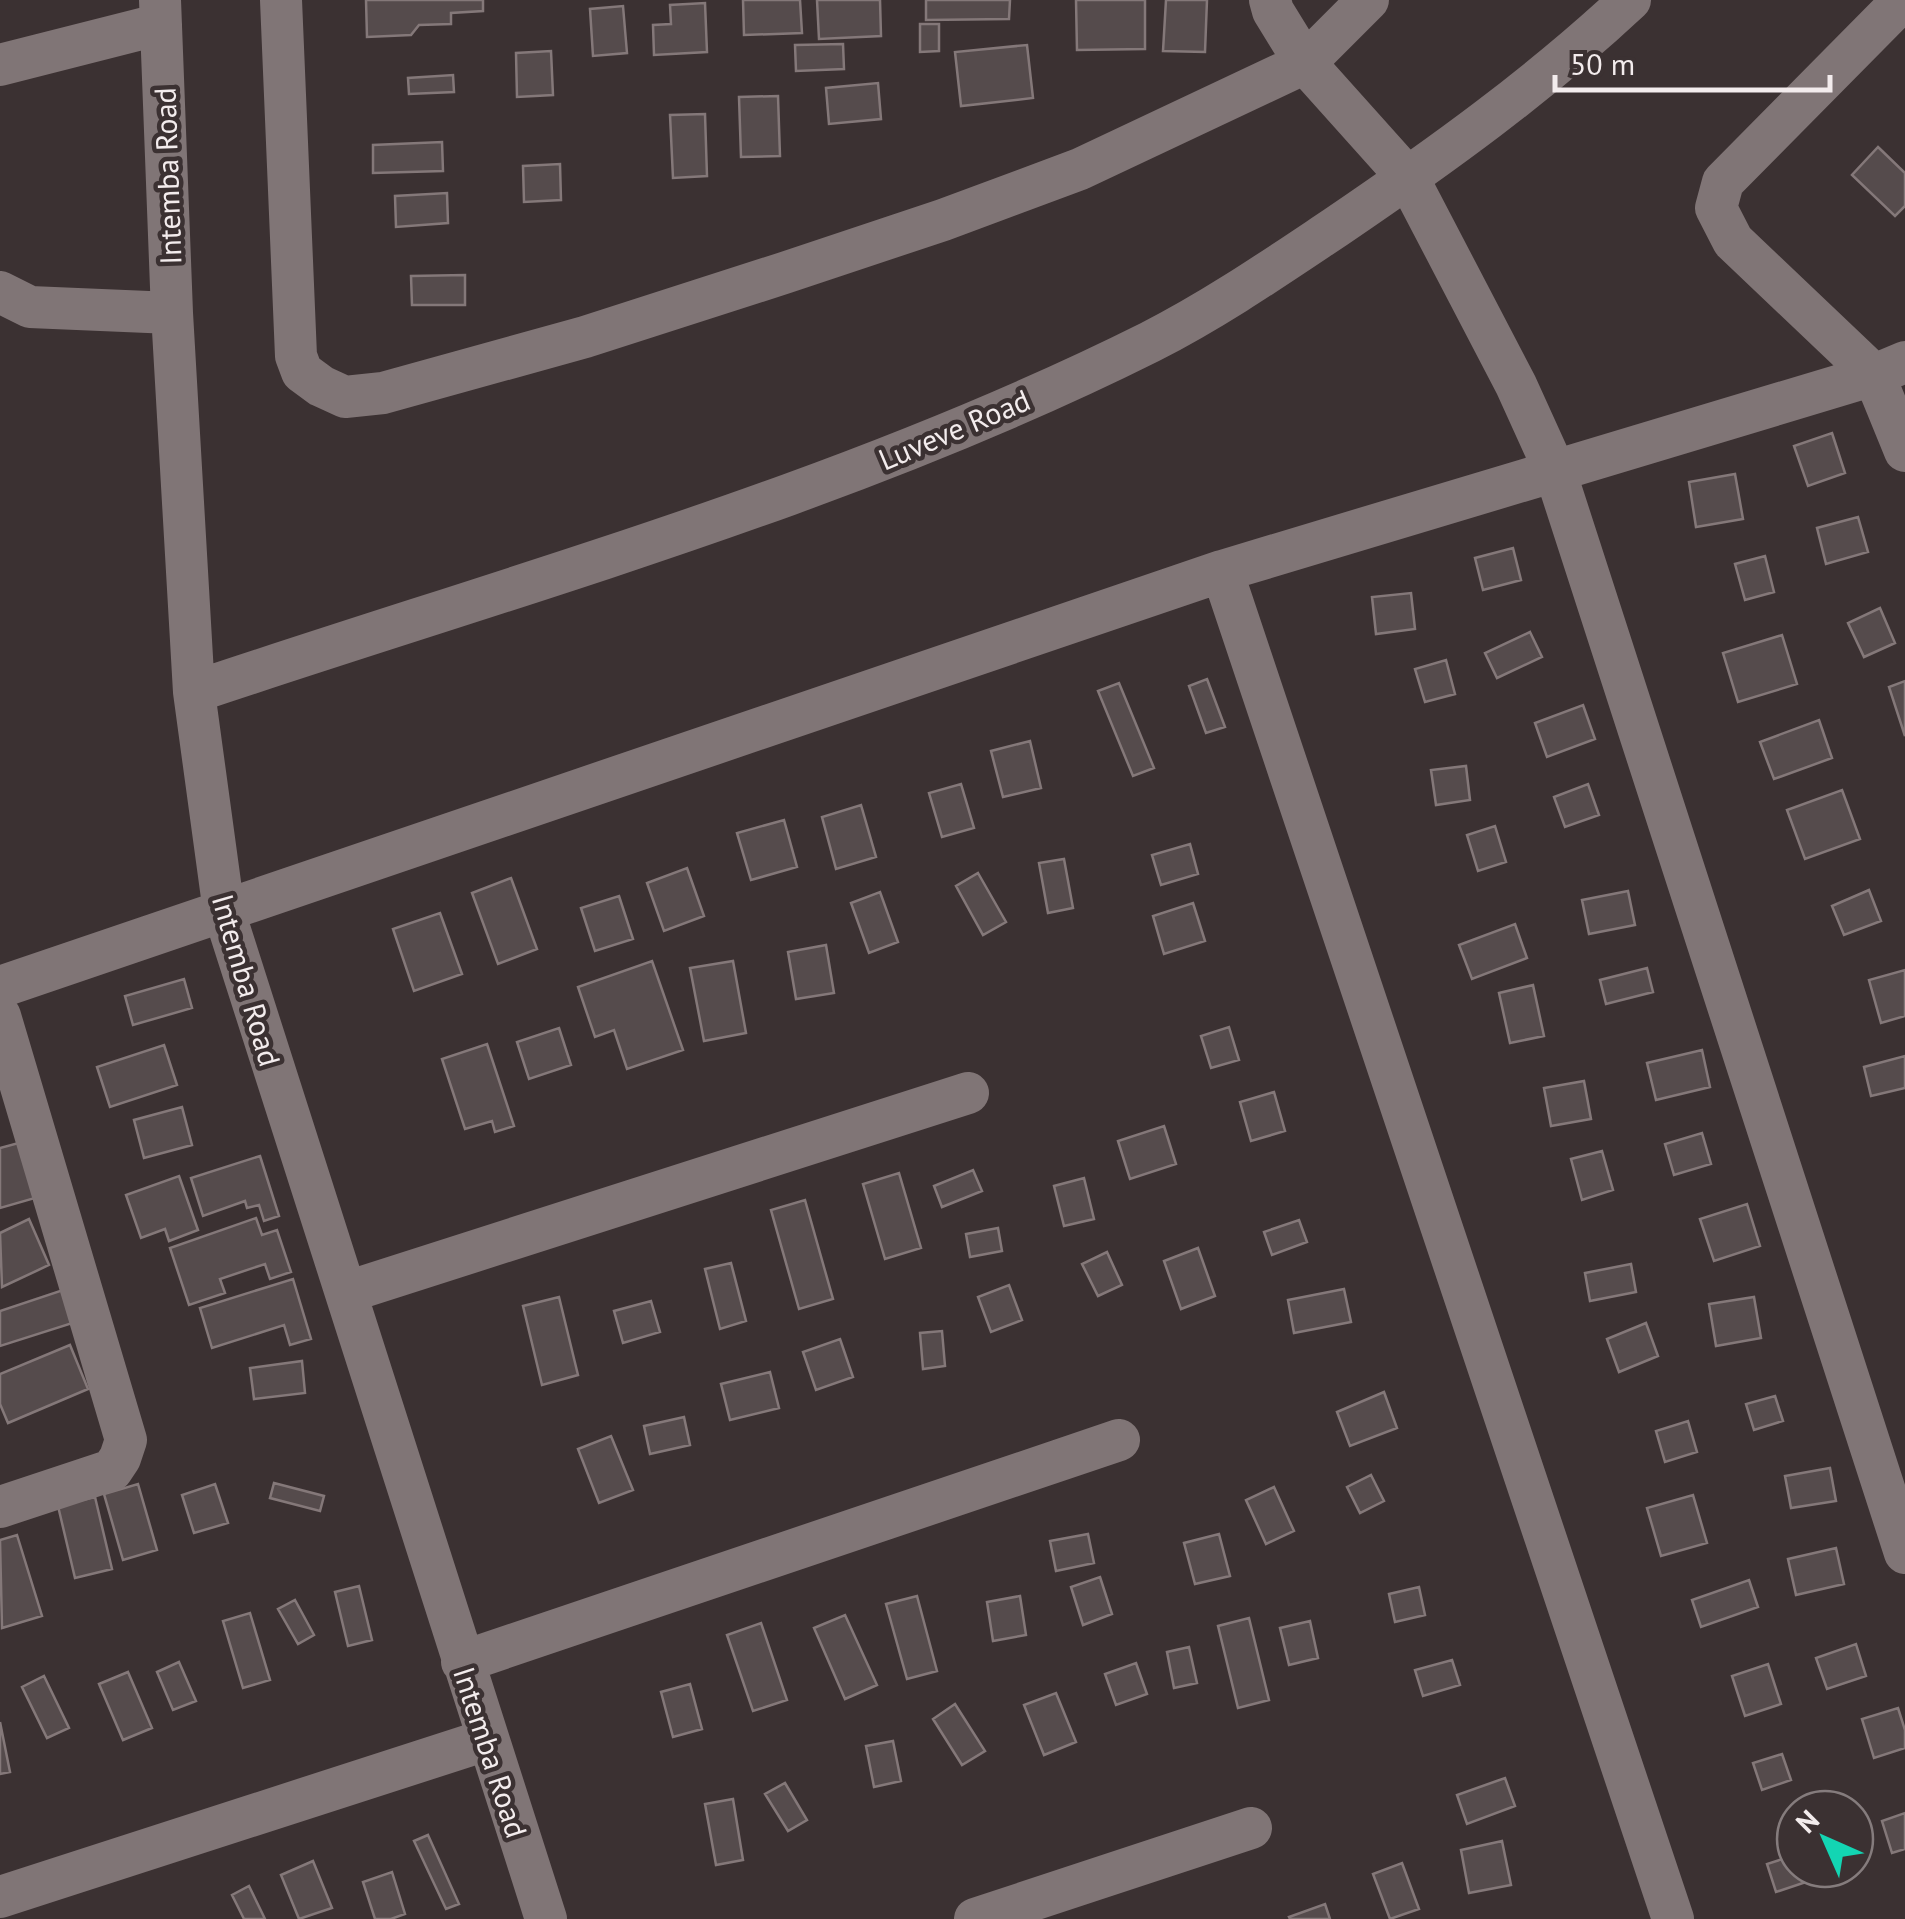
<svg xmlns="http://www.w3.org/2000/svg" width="1905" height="1919" font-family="'PT Sans',sans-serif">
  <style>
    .building { fill: #554b4c; stroke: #847879; stroke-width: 2.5 }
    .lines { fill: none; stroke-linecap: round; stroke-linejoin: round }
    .minor { stroke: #807576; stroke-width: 42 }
    .labels { text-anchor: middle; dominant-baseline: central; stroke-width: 9; stroke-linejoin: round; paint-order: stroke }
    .street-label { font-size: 30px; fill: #f3eced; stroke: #3b3132 }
  </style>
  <rect width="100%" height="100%" fill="#3b3132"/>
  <!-- building -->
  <path class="building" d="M366 0H483V11L451 13V24L419 25 411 35 367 37Z
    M743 0H800L802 33 744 35Z
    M817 0H880L881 36 819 39Z
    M926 0H1010L1009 19 926 20Z
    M1076 0H1145V49L1077 50Z
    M1166 0H1207L1205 52 1163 51Z
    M705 3 707 52 654 55 653 25 671 24 670 5Z
    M623 6 627 53 593 56 590 9Z
    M920 24H939V51L920 52Z
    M843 44 844 69 796 71 795 45Z
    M1027 45 1033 98 961 106 955 52Z
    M551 51 553 95 517 97 516 53Z
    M453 75 454 92 409 94 408 78Z
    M878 83 881 119 829 124 826 88Z
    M778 96 780 156 741 157 739 97Z
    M705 114 707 176 673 178 670 115Z
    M442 142 443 171 373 173V145Z
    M1878 147 1905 173V206L1895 216 1852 175Z
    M560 164 561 200 524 202 523 166Z
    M447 193 448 223 396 227 395 196Z
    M465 275V305H412L411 276Z
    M1832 433 1845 473 1808 486 1794 446Z
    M1735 474 1743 519 1696 527 1689 482Z
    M1858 517 1868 552 1826 564 1817 528Z
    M1513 548 1521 580 1483 590 1475 558Z
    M1765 556 1774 592 1745 600 1735 564Z
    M1411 593 1415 629 1376 634 1372 597Z
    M1880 608 1895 643 1864 657 1848 623Z
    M1530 632 1542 657 1497 678 1485 653Z
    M1782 635 1797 684 1738 702 1723 653Z
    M1446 660 1455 694 1425 702 1415 669Z
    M1207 679 1225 727 1206 733 1189 686Z
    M1905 681V736L1889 687Z
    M1119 683 1154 768 1133 776 1098 691Z
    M1583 705 1595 739 1547 757 1535 723Z
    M1819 720 1832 758 1774 779 1760 742Z
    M1030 741 1041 788 1003 797 991 751Z
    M1466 766 1470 800 1436 805 1431 770Z
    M961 784 974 828 942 837 929 793Z
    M1588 784 1599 815 1565 827 1554 797Z
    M1842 790 1860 839 1805 859 1787 810Z
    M861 805 876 857 836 869 822 817Z
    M784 820 797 867 751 880 737 833Z
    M1495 826 1506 862 1478 871 1467 835Z
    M1190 844 1198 874 1161 885 1152 855Z
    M1064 859 1073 908 1048 913 1039 863Z
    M687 868 704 916 664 931 647 883Z
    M978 873 1006 922 983 935 956 886Z
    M511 878 537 949 498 964 472 893Z
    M1869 890 1881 921 1844 935 1832 906Z
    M1628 891 1635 925 1589 934 1582 900Z
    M880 892 898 942 869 953 851 903Z
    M619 896 633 939 595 951 581 908Z
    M1193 903 1205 941 1164 954 1153 916Z
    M440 913 462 974 414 991 393 929Z
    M1515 924 1527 958 1472 979 1459 945Z
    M826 945 834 993 796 999 788 952Z
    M652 961 683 1050 627 1069 614 1030 595 1037 578 987Z
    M733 961 746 1033 704 1041 690 968Z
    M1647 968 1653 992 1606 1004 1600 980Z
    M1905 970V1016L1881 1023 1869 980Z
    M184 979 192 1008 133 1025 125 996Z
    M1533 985 1544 1036 1510 1043 1499 993Z
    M1229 1027 1239 1060 1211 1068 1201 1036Z
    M559 1028 571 1065 529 1079 517 1042Z
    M487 1044 514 1126 495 1132 492 1121 465 1129 442 1059Z
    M164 1045 177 1085 110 1107 97 1067Z
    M1702 1050 1710 1087 1656 1100 1647 1063Z
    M1905 1056V1088L1871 1096 1864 1067Z
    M1584 1081 1591 1119 1551 1126 1544 1088Z
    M1274 1092 1285 1131 1251 1141 1240 1102Z
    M182 1107 192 1145 144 1158 134 1120Z
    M1164 1126 1176 1164 1130 1179 1118 1141Z
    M1702 1133 1711 1164 1674 1175 1665 1144Z
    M26 1141 42 1196 0 1208V1148Z
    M1602 1151 1613 1190 1582 1200 1571 1159Z
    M260 1156 279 1216 264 1221 259 1205 247 1208 245 1201 203 1216 191 1178Z
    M973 1170 982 1191 942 1207 934 1186Z
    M899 1173 921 1248 885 1259 863 1184Z
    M179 1176 198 1230 169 1241 165 1229 141 1238 126 1195Z
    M1084 1178 1094 1219 1064 1226 1054 1186Z
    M805 1200 833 1299 799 1309 771 1210Z
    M1747 1204 1760 1246 1714 1261 1700 1219Z
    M256 1218 262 1235 277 1230 291 1272 270 1279 265 1264 220 1279 225 1293 189 1305 170 1248Z
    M29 1219 49 1265 2 1287 0 1233Z
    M1299 1220 1307 1242 1272 1255 1264 1232Z
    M998 1228 1002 1251 970 1257 966 1234Z
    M1198 1248 1215 1296 1181 1309 1164 1261Z
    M1107 1252 1122 1285 1098 1296 1082 1264Z
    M731 1263 746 1321 720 1329 705 1269Z
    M1631 1264 1636 1292 1590 1301 1585 1273Z
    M293 1279 311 1339 290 1345 284 1325 212 1348 200 1308Z
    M1009 1285 1022 1320 991 1332 978 1297Z
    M72 1287 82 1320 0 1346V1311Z
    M1344 1289 1351 1322 1294 1333 1288 1300Z
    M559 1297 578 1375 542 1385 523 1306Z
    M1754 1297 1761 1338 1716 1346 1709 1304Z
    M651 1301 660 1332 623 1343 614 1311Z
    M1646 1323 1658 1356 1619 1372 1607 1339Z
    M942 1331 945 1366 923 1369 920 1333Z
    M840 1339 853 1377 816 1390 803 1352Z
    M70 1345 88 1389 8 1423 0 1404V1374Z
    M302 1361 305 1393 254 1399 250 1368Z
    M770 1372 779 1408 730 1420 721 1384Z
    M1384 1392 1397 1428 1350 1446 1337 1412Z
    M1775 1396 1783 1421 1754 1430 1746 1404Z
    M684 1417 690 1445 650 1454 644 1426Z
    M1688 1421 1697 1452 1665 1462 1656 1431Z
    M611 1436 633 1490 599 1503 578 1449Z
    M1830 1468 1836 1501 1791 1508 1785 1476Z
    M1371 1475 1384 1501 1360 1513 1347 1487Z
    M274 1483 324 1496 320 1511 270 1498Z
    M138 1484 157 1550 123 1560 104 1494Z
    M215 1484 228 1523 194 1533 182 1495Z
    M1274 1487 1294 1531 1266 1544 1246 1500Z
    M1693 1495 1707 1543 1661 1556 1647 1508Z
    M95 1497 112 1569 75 1578 58 1506Z
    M1088 1534 1094 1563 1056 1571 1050 1541Z
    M1219 1534 1230 1576 1195 1584 1184 1543Z
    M17 1535 42 1616 2 1628 0 1540Z
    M1836 1548 1844 1584 1796 1595 1788 1559Z
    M1100 1577 1112 1614 1083 1625 1071 1587Z
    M1749 1580 1758 1607 1701 1627 1692 1600Z
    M359 1586 372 1640 348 1646 335 1592Z
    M1419 1587 1425 1615 1395 1622 1389 1594Z
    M917 1596 937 1671 907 1679 886 1604Z
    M1020 1596 1026 1635 993 1641 987 1602Z
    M295 1600 314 1635 298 1644 278 1609Z
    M250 1613 270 1680 243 1688 223 1621Z
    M845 1615 877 1685 845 1699 814 1628Z
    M1249 1618 1269 1700 1238 1708 1218 1626Z
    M1310 1621 1318 1658 1289 1665 1280 1628Z
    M761 1623 787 1700 753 1711 727 1635Z
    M1856 1644 1866 1676 1827 1689 1816 1658Z
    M1189 1647 1197 1683 1174 1688 1167 1652Z
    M1452 1660 1460 1685 1423 1696 1415 1670Z
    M179 1662 196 1701 173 1710 157 1672Z
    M1136 1663 1147 1694 1116 1705 1105 1674Z
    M1768 1664 1781 1704 1745 1716 1732 1676Z
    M128 1672 152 1728 123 1740 99 1684Z
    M44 1676 69 1728 47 1738 22 1687Z
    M690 1684 702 1729 673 1737 661 1692Z
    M1056 1693 1076 1742 1044 1755 1024 1705Z
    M955 1704 985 1751 962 1765 933 1719Z
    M1898 1708 1905 1730V1748L1874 1758 1862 1719Z
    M0 1722 10 1772 0 1774Z
    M893 1741 901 1781 874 1787 866 1746Z
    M1782 1754 1791 1780 1762 1790 1753 1763Z
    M1505 1778 1515 1806 1467 1824 1457 1795Z
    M785 1783 807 1820 788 1831 765 1794Z
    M733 1799 743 1860 716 1865 705 1804Z
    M1905 1813V1849L1892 1853 1882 1821Z
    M428 1835 459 1904 446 1909 414 1841Z
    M1502 1841 1511 1885 1469 1893 1461 1850Z
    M1795 1855V1869H1825L1827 1875 1776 1892 1767 1864Z
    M313 1861 332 1908 299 1919 281 1875Z
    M1402 1863 1419 1909 1390 1919 1373 1874Z
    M392 1872 405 1914 391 1919H375L363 1882Z
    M249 1886 265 1919H244L232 1895Z
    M1325 1904 1330 1919H1290L1289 1917Z"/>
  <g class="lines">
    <!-- minor -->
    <path class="minor" d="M160 0 172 313 194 692 224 912 546 1919
      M281 0 296 356 302 372 321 386 345 397 383 393 585 337 784 273 943 220 1080 169 1305 63 1368 0
      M1270 0 1273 11 1305 63 1408 178 1516 385 1555 471 1905 1553
      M1903 0 1723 182 1716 208 1733 241 1874 375 1905 451
      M0 65 161 24
      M0 292 30 307 172 313
      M1222 571 1673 1919
      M194 692C515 584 846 494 1150 342 1215 309 1276 267 1336 227 1439 157 1538 86 1630 0
      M0 987 1222 571 1874 375 1905 362
      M0 1016 126 1440 120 1458 112 1470 0 1507
      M347 1292 968 1093
      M462 1662 1119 1440
      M0 1897 486 1740
      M975 1919 1251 1828"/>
  </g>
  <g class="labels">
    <!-- street labels -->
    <g class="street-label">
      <text transform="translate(167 176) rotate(-92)">Intemba Road</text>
      <text transform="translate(954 429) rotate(-23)">Luveve Road</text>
      <text transform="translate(247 980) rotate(74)">Intemba Road</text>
      <text transform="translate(491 1752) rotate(72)">Intemba Road</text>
    </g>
  </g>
  <!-- north arrow -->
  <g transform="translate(1825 1839) rotate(315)"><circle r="48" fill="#3b3132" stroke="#857c7d" stroke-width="2.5"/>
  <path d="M0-8L18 38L0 25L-18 38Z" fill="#13d5b3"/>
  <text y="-15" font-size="28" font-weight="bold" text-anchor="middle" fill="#f3eced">N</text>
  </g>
  <!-- scale -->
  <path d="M1555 75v15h275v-15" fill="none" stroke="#f3eced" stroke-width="5"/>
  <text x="1570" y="75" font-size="30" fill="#f3eced" stroke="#3b3132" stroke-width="8" paint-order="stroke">50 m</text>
</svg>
